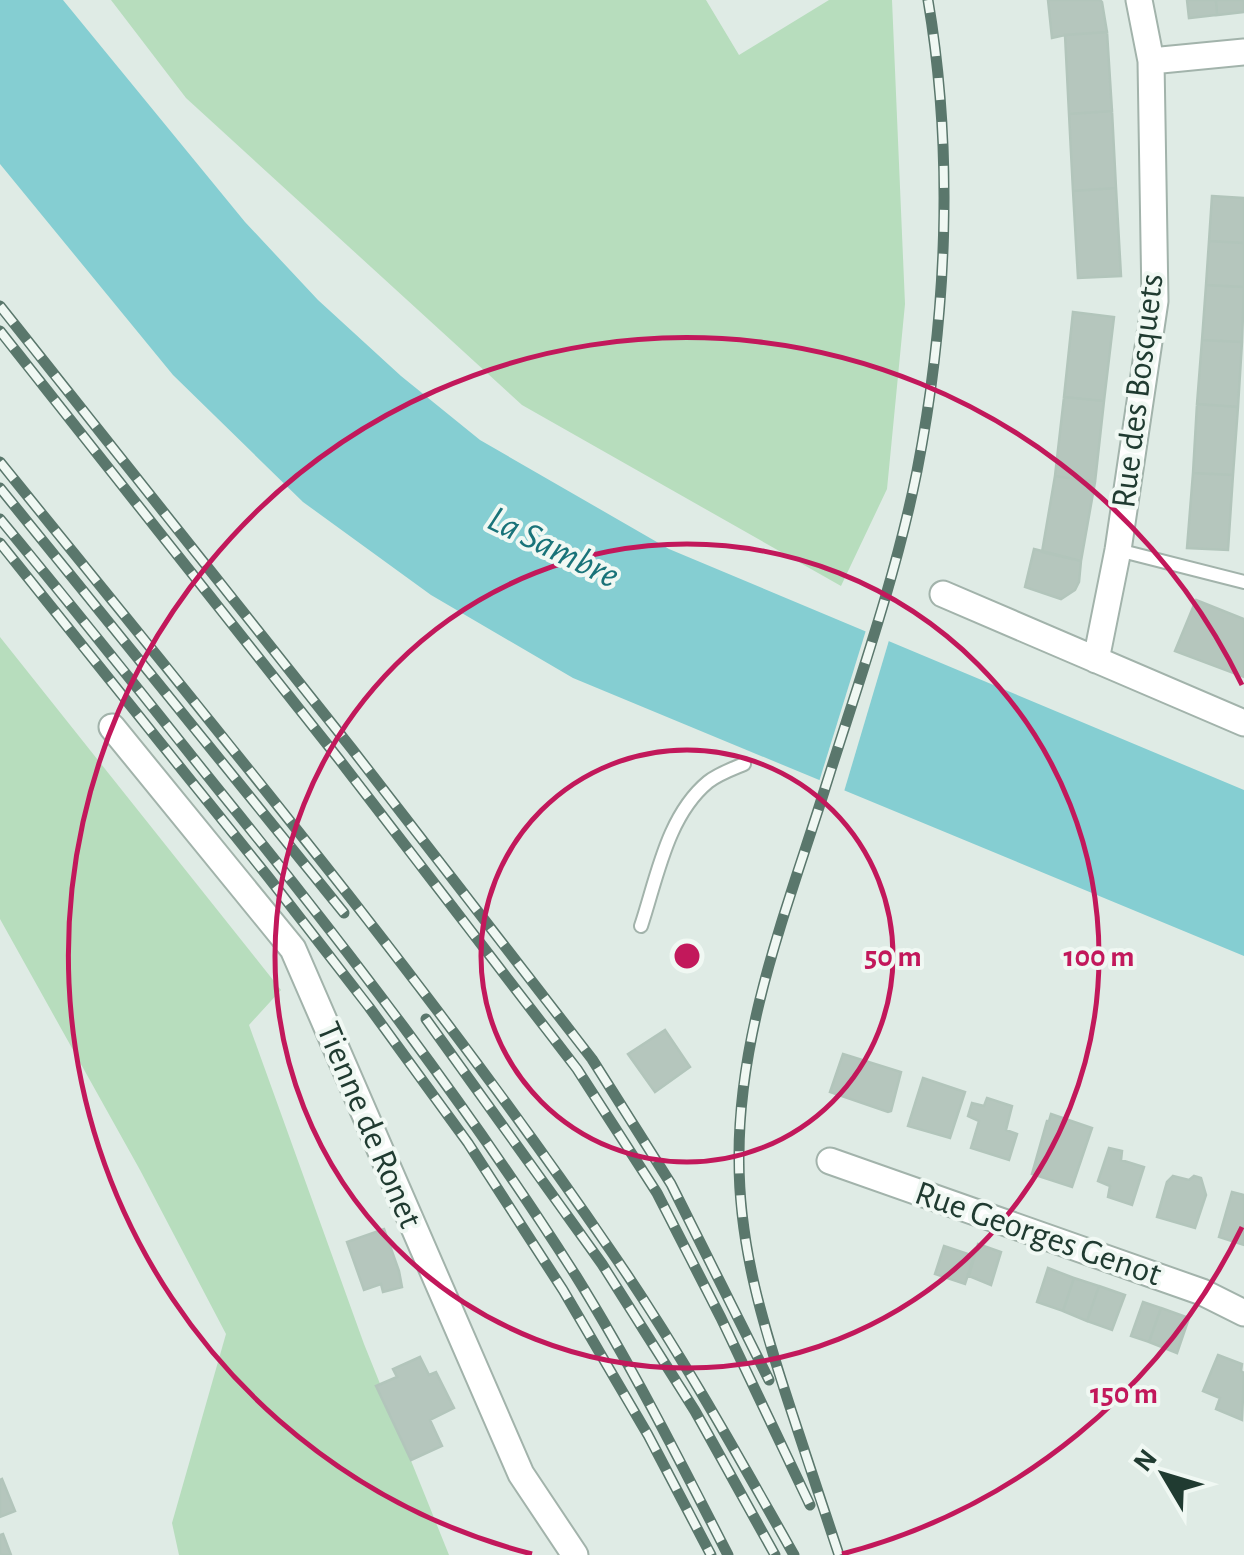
<svg xmlns="http://www.w3.org/2000/svg" width="1244" height="1555" font-family="'Alegreya Sans',sans-serif">
  <style>
    .green { fill: #b7ddbd }
    .water { fill: #85ced2 }
    .pier { fill: #dfebe5 }
    .building { fill: #b5c6bd; stroke: #b2c5bb; stroke-width: 2.5 }
    .lines { fill: none; stroke-linecap: round; stroke-linejoin: round }
    .service-casing { stroke: #a2b3ab; stroke-width: 16 }
    .minor-casing { stroke: #a2b3ab; stroke-width: 29 }
    .service { stroke: #fff; stroke-width: 12 }
    .minor { stroke: #fff; stroke-width: 25 }
    .rail-casing { stroke: #5a776c; stroke-width: 11 }
    .rail { stroke: #f0f8f3; stroke-width: 8; stroke-dasharray: 22; stroke-linecap: butt }
    .ring { fill: none; stroke: #c2185b; stroke-width: 5 }
    .labels { text-anchor: middle; dominant-baseline: central; stroke-width: 8; stroke-linejoin: round; paint-order: stroke }
    .street-label { font-size: 35px; fill: #203b31; stroke: #f0f8f3 }
    .water-label { font-size: 38px; font-style: italic; fill: #197379; stroke: #f0f8f3 }
    .centre { fill: #c2185b; stroke: #f0f8f3; stroke-width: 5 }
    .ring-label { font-size: 30px; text-anchor: middle; font-weight: bold; fill: #c2185b; stroke: #f0f8f3; stroke-width: 8; stroke-linejoin: round; paint-order: stroke }
  </style>
  <rect width="100%" height="100%" fill="#dfebe5"/>
  <!-- green -->
  <path class="green" d="M111 0H706L739 55 829 0H892L905 304 887 489 841 586 522 405 186 98Z
    M0 637 281 990 249 1025 364 1344 449 1555H179L172 1523 226 1334 140 1170 0 919Z"/>
  <!-- water -->
  <path class="water" d="M0 0H63L245 222 318 300 401 376 480 440 669 549 1244 790V956L573 678 431 595 303 502 173 375 0 164Z"/>
  <!-- pier -->
  <path class="pier" d="M867 627 890 637 843 795 818 785Z"/>
  <!-- building -->
  <path class="building" d="M1048 0H1100L1102 2 1107 32 1065 35 1052 38Z
    M1187 0H1216L1217 15 1189 18Z
    M1216 0H1244V12L1217 15Z
    M1107 32 1112 111 1069 114 1065 35Z
    M1112 111 1116 188 1073 191 1069 114Z
    M1116 188 1121 276 1078 278 1073 191Z
    M1212 196 1244 198V243L1209 241Z
    M1209 241 1244 243V287L1206 285Z
    M1206 285 1244 287 1242 342 1202 340Z
    M1073 312 1114 317 1104 401 1064 397Z
    M1202 340 1242 342 1238 407 1197 404Z
    M1064 397 1104 401 1095 482 1055 476Z
    M1197 404 1238 407 1233 475 1193 473Z
    M1193 473 1233 475 1228 550 1187 548Z
    M1055 476 1095 482 1081 561 1042 552Z
    M1034 549 1081 561 1079 582 1075 590 1061 599 1025 587Z
    M1196 600 1244 619V677L1175 651Z
    M665 1030 690 1067 655 1092 628 1054Z
    M843 1054 901 1072 891 1111 888 1112 830 1092Z
    M923 1078 965 1092 950 1138 908 1126Z
    M987 1098 1012 1106 1006 1130 1017 1134 1009 1160 971 1148 979 1121 968 1116 972 1103 984 1106Z
    M1051 1114 1092 1128 1072 1187 1032 1174 1047 1121H1049Z
    M1109 1148 1122 1151 1121 1160 1144 1167 1132 1205 1108 1197 1110 1186 1098 1181Z
    M1173 1176 1189 1180 1194 1176 1201 1178 1206 1195 1195 1228 1157 1217 1167 1182Z
    M1232 1192 1244 1195V1245L1219 1237Z
    M384 1229 399 1271 402 1287 383 1292 381 1284 364 1290 347 1242Z
    M978 1244 1001 1252 991 1285 969 1276Z
    M944 1246 974 1256 965 1284 935 1274Z
    M1048 1268 1074 1278 1063 1311 1037 1302Z
    M1074 1278 1099 1286 1087 1321 1063 1311Z
    M1099 1286 1125 1295 1112 1330 1087 1321Z
    M1143 1302 1161 1308 1149 1342 1131 1336Z
    M1161 1308 1189 1318 1177 1353 1149 1342Z
    M1218 1355 1242 1364 1241 1371 1244 1373 1242 1420 1216 1409 1220 1398 1203 1391Z
    M420 1357 429 1375 436 1372 454 1408 430 1420 442 1446 411 1460 376 1386 397 1377 393 1369Z
    M2 1479 15 1511 0 1517V1480Z
    M3 1534 11 1555H0V1535Z"/>
  <g class="lines">
    <defs>
      <path id="service" d="M1118 550 1244 582
        M641 926C657 878 667 816 708 782 718 774 732 769 744 764"/>
      <path id="minor" d="M1151 61 1244 52
        M943 594 1244 723
        M1096 660 1118 550 1155 301 1151 61 1139 0
        M112 727 293 949 521 1474 575 1555
        M830 1161 1202 1292 1244 1313"/>
    </defs>
    <!-- service casing -->
    <use href="#service" class="service-casing"/>
    <!-- minor casing -->
    <use href="#minor" class="minor-casing"/>
    <!-- service -->
    <use href="#service" class="service"/>
    <!-- minor -->
    <use href="#minor" class="minor"/>
    <defs>
      <path id="rail" d="M0 306 352 749 592 1059 671 1184 769 1380
        M0 331 338 758 577 1069 657 1193 721 1318 810 1505
        M0 462C209 721 423 976 611 1251 678 1348 736 1452 794 1555
        M0 488 344 913
        M0 519C74 608 146 699 218 789 345 946 468 1106 576 1276 632 1366 680 1461 728 1555
        M0 543 269 878 369 1007 468 1143 563 1290 648 1435 711 1555
        M426 1019 602 1264 695 1411 775 1555
        M839 1555C823 1507 807 1459 791 1410 764 1328 739 1248 739 1160 738 1028 789 904 828 779 860 678 896 576 917 471 947 317 954 154 928 0"/>
    </defs>
    <!-- rail casing -->
    <use href="#rail" class="rail-casing"/>
    <!-- rail -->
    <use href="#rail" class="rail"/>
  </g>
  <!-- distance rings -->
  <g class="ring">
    <circle cx="687" cy="956" r="206"/>
    <circle cx="687" cy="956" r="412"/>
    <path d="M1242 1227A618 618 0 0 1 842 1554M532 1554A618 618 0 1 1 1242 685"/>
  </g>
  <g class="labels">
    <!-- street labels -->
    <g class="street-label">
      <text transform="translate(1138 391) rotate(-83)">Rue des Bosquets</text>
      <text transform="translate(369 1125) rotate(67)">Tienne de Ronet</text>
      <text transform="translate(1038 1234) rotate(19)">Rue Georges Genot</text>
    </g>
    <!-- water labels -->
    <g class="water-label">
      <text transform="translate(553 548) rotate(26)">La Sambre</text>
    </g>
  </g>
  <circle cx="687" cy="956" r="15" class="centre"/>
  <g class="ring-label">
    <text x="893" y="966">50 m</text>
    <text x="1099" y="966">100 m</text>
    <text x="1124" y="1403">150 m</text>
  </g>
  <!-- north arrow -->
  <g transform="translate(1164 1475) rotate(308)" stroke="#f0f8f3" stroke-width="8" paint-order="stroke">
  <path d="M0-8L18 38L0 25L-18 38Z" fill="#203b31"/>
  <text y="-15" font-size="28" font-weight="bold" text-anchor="middle" fill="#203b31">N</text>
  </g>
</svg>
